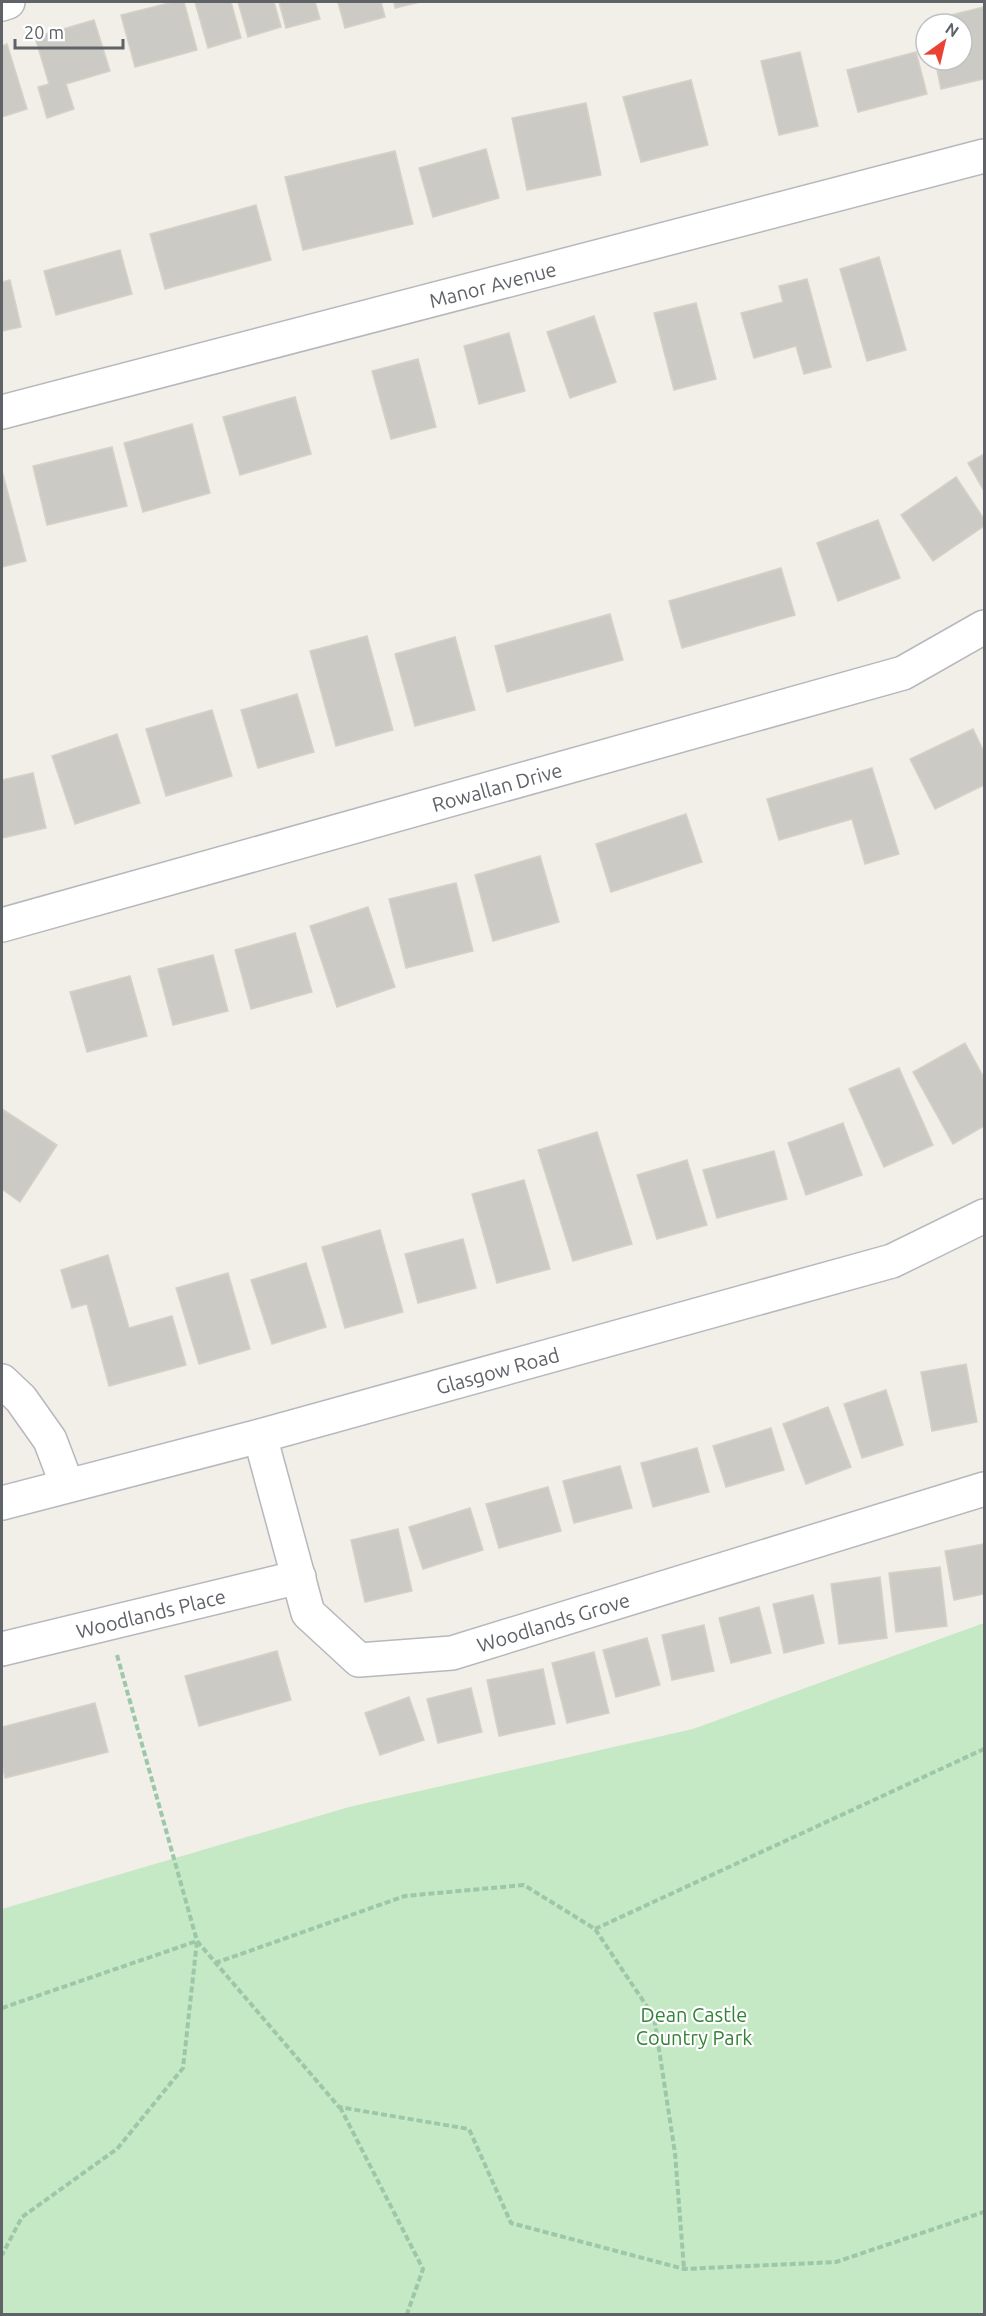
<svg xmlns="http://www.w3.org/2000/svg" width="986" height="2316" font-family="Ubuntu,sans-serif">
  <style>
    .green { fill: #c5e8c5 }
    .building { fill: #cccac5; stroke: #d6d1c6; stroke-width: 1.5 }
    .lines { fill: none; stroke-linecap: round; stroke-linejoin: round }
    .street-casing { stroke: #b5b8bc; stroke-width: 36 }
    .secondary-casing { stroke: #b6babf; stroke-width: 36 }
    .path { stroke: #9cc7a9; stroke-width: 4; stroke-dasharray: 6 3; stroke-linecap: butt }
    .street { stroke: #fff; stroke-width: 33 }
    .secondary { stroke: #fff; stroke-width: 33 }
    .labels { text-anchor: middle; dominant-baseline: central; stroke-width: 4.5; stroke-linejoin: round; paint-order: stroke }
    .street-label { font-size: 20px; fill: #5f6368; stroke: #fff }
    .park-label { font-size: 20px; fill: #348238; stroke: #fff }
  </style>
  <rect width="100%" height="100%" fill="#f1efe8"/>
  <!-- green -->
  <path class="green" d="M984 1623V2314H2V1909L349 1807 693 1729Z"/>
  <!-- building -->
  <path class="building" d="M173 2H184L197 50 135 67 121 15Z
    M195 2H231L241 38 208 48Z
    M238 2H274L281 27 248 37Z
    M279 2H315L320 19 286 28Z
    M338 2H381L385 17 345 28Z
    M394 2H420L395 8Z
    M984 7V79L941 89 935 60H962V24H926V21Z
    M94 20 110 71 66 84 74 109 47 118 38 87 49 84 35 37Z
    M7 44 27 109 2 117V46Z
    M800 52 818 126 779 135 761 61Z
    M916 52 927 94 858 112 847 70Z
    M691 80 708 145 641 162 623 97Z
    M586 103 601 175 527 190 512 118Z
    M486 149 499 198 433 217 419 168Z
    M395 151 413 224 303 250 285 177Z
    M256 205 271 260 165 289 150 234Z
    M120 250 132 294 56 315 44 271Z
    M879 257 906 350 867 361 840 269Z
    M807 279 831 367 804 374 796 346 754 358 741 313 783 302 779 286Z
    M10 280 21 327 2 331V282Z
    M696 303 716 379 674 390 654 313Z
    M594 316 616 382 570 398 547 332Z
    M509 333 525 391 479 404 464 346Z
    M418 359 436 427 391 439 372 371Z
    M295 397 311 454 240 475 223 417Z
    M192 424 210 493 143 512 124 443Z
    M112 447 127 506 47 525 33 466Z
    M984 454V491L968 463Z
    M2 471 26 561 2 567Z
    M956 477 984 519V526L933 561 901 515Z
    M878 520 900 578 838 601 817 543Z
    M781 568 795 615 682 648 669 601Z
    M610 614 623 660 507 692 495 646Z
    M367 636 393 730 336 746 310 651Z
    M455 637 475 710 415 726 395 654Z
    M297 694 314 752 258 768 241 710Z
    M212 710 232 776 166 796 146 729Z
    M973 729 984 752V785L935 809 910 759Z
    M117 734 140 803 75 824 52 756Z
    M872 768 899 854 865 864 852 819 779 840 767 799Z
    M33 773 46 828 2 838V780Z
    M686 814 702 862 611 892 596 844Z
    M540 856 559 922 493 941 475 875Z
    M456 883 473 951 406 968 389 899Z
    M368 907 395 987 337 1007 310 926Z
    M295 933 312 992 251 1009 235 950Z
    M213 955 228 1011 173 1025 158 969Z
    M130 976 147 1036 87 1052 70 992Z
    M965 1043 984 1078V1126L953 1144 913 1072Z
    M899 1068 933 1145 884 1167 849 1089Z
    M2 1109 57 1145 20 1202 2 1189Z
    M843 1123 862 1175 806 1195 788 1143Z
    M597 1132 632 1244 573 1261 538 1150Z
    M774 1151 787 1199 717 1218 703 1170Z
    M687 1160 707 1225 657 1239 637 1175Z
    M524 1180 550 1269 497 1283 472 1194Z
    M380 1230 403 1312 345 1328 322 1247Z
    M463 1239 476 1288 418 1303 405 1254Z
    M108 1255 129 1328 172 1316 186 1365 109 1386 87 1304 72 1308 61 1270Z
    M306 1263 326 1327 272 1344 251 1280Z
    M228 1273 250 1349 199 1364 176 1288Z
    M966 1364 977 1422 932 1431 921 1372Z
    M886 1390 903 1445 862 1458 844 1404Z
    M828 1407 851 1467 806 1484 783 1424Z
    M771 1428 784 1470 726 1487 713 1446Z
    M697 1448 709 1492 653 1507 641 1463Z
    M620 1466 632 1508 574 1523 563 1481Z
    M548 1487 561 1531 499 1548 486 1504Z
    M470 1508 483 1550 423 1569 409 1527Z
    M398 1529 412 1591 365 1602 351 1540Z
    M984 1544V1594L954 1600 945 1551Z
    M940 1567 947 1626 896 1632 889 1573Z
    M880 1577 887 1638 839 1644 831 1584Z
    M813 1595 824 1643 784 1653 773 1604Z
    M759 1607 771 1653 731 1663 719 1618Z
    M704 1625 714 1671 672 1680 662 1635Z
    M647 1638 660 1685 616 1697 603 1650Z
    M277 1651 291 1700 199 1726 185 1676Z
    M594 1652 609 1713 567 1723 552 1663Z
    M543 1669 555 1724 499 1736 487 1680Z
    M471 1688 482 1732 438 1743 427 1699Z
    M409 1697 424 1740 380 1755 365 1713Z
    M95 1703 108 1752 5 1778 2 1763V1727Z"/>
  <g class="lines">
    <defs>
      <g id="street">
        <path d="M2 4 8 2"/>
        <path id="s1" d="M2 412 984 156"/>
        <path id="s2" d="M2 925 903 673 984 627"/>
        <path d="M2 1381 21 1399 50 1440 67 1485"/>
        <path id="s3" d="M260 1436 308 1613 359 1660 452 1653 984 1489"/>
        <path id="s4" d="M2 1649 299 1577"/>
      </g>
      <g id="secondary">
        <path id="s5" d="M2 1503 260 1436 892 1261 984 1216"/>
      </g>
    </defs>
    <!-- street casing -->
    <use href="#street" class="street-casing"/>
    <!-- secondary casing -->
    <use href="#secondary" class="secondary-casing"/>
    <!-- path -->
    <path class="path" d="M117 1655 197 1941 339 2107 469 2129 511 2223 684 2269 836 2262 984 2212
      M595 1929 984 1749
      M215 1963 405 1896 524 1885 595 1929 654 2017 675 2153 684 2269
      M2 2008 197 1941 183 2068 117 2149 22 2217 2 2255
      M340 2107 423 2269 407 2314"/>
    <!-- street -->
    <use href="#street" class="street"/>
    <!-- secondary -->
    <use href="#secondary" class="secondary"/>
  </g>
  <g class="labels">
    <!-- street labels -->
    <g class="street-label">
      <text stroke="none"><textPath href="#s1" startOffset="507">Manor Avenue</textPath></text>
      <text stroke="none"><textPath href="#s2" startOffset="514">Rowallan Drive</textPath></text>
      <text stroke="none"><textPath href="#s5" startOffset="513">Glasgow Road</textPath></text>
      <text stroke="none"><textPath href="#s4" startOffset="153">Woodlands Place</textPath></text>
      <text stroke="none"><textPath href="#s3" startOffset="452">Woodlands Grove</textPath></text>
    </g>
    <!-- park labels -->
    <g class="park-label">
      <text x="694" y="2014">Dean Castle<tspan x="694" dy="23">Country Park</tspan></text>
    </g>
  </g>
  <!-- border -->
  <rect width="986" height="2316" fill="none" stroke="#5f6368" stroke-width="6"/>
  <!-- north arrow -->
  <g transform="translate(944 42) rotate(34)"><circle r="28" fill="#ffffff" stroke="#bfc1c3" stroke-width="1.5"/>
  <path d="M0-4.5L10 22L0 15L-10 22Z" fill="#ea4335"/>
  <text y="-9" font-size="16" font-weight="bold" text-anchor="middle" fill="#5f6368">N</text>
  </g>
  <!-- scale -->
  <path d="M15 39v9h108v-9" fill="none" stroke="#5f6368" stroke-width="3"/>
  <text x="24" y="39" font-size="18" fill="#5f6368" stroke="#ffffff" stroke-width="4.5" paint-order="stroke">20 m</text>
</svg>
